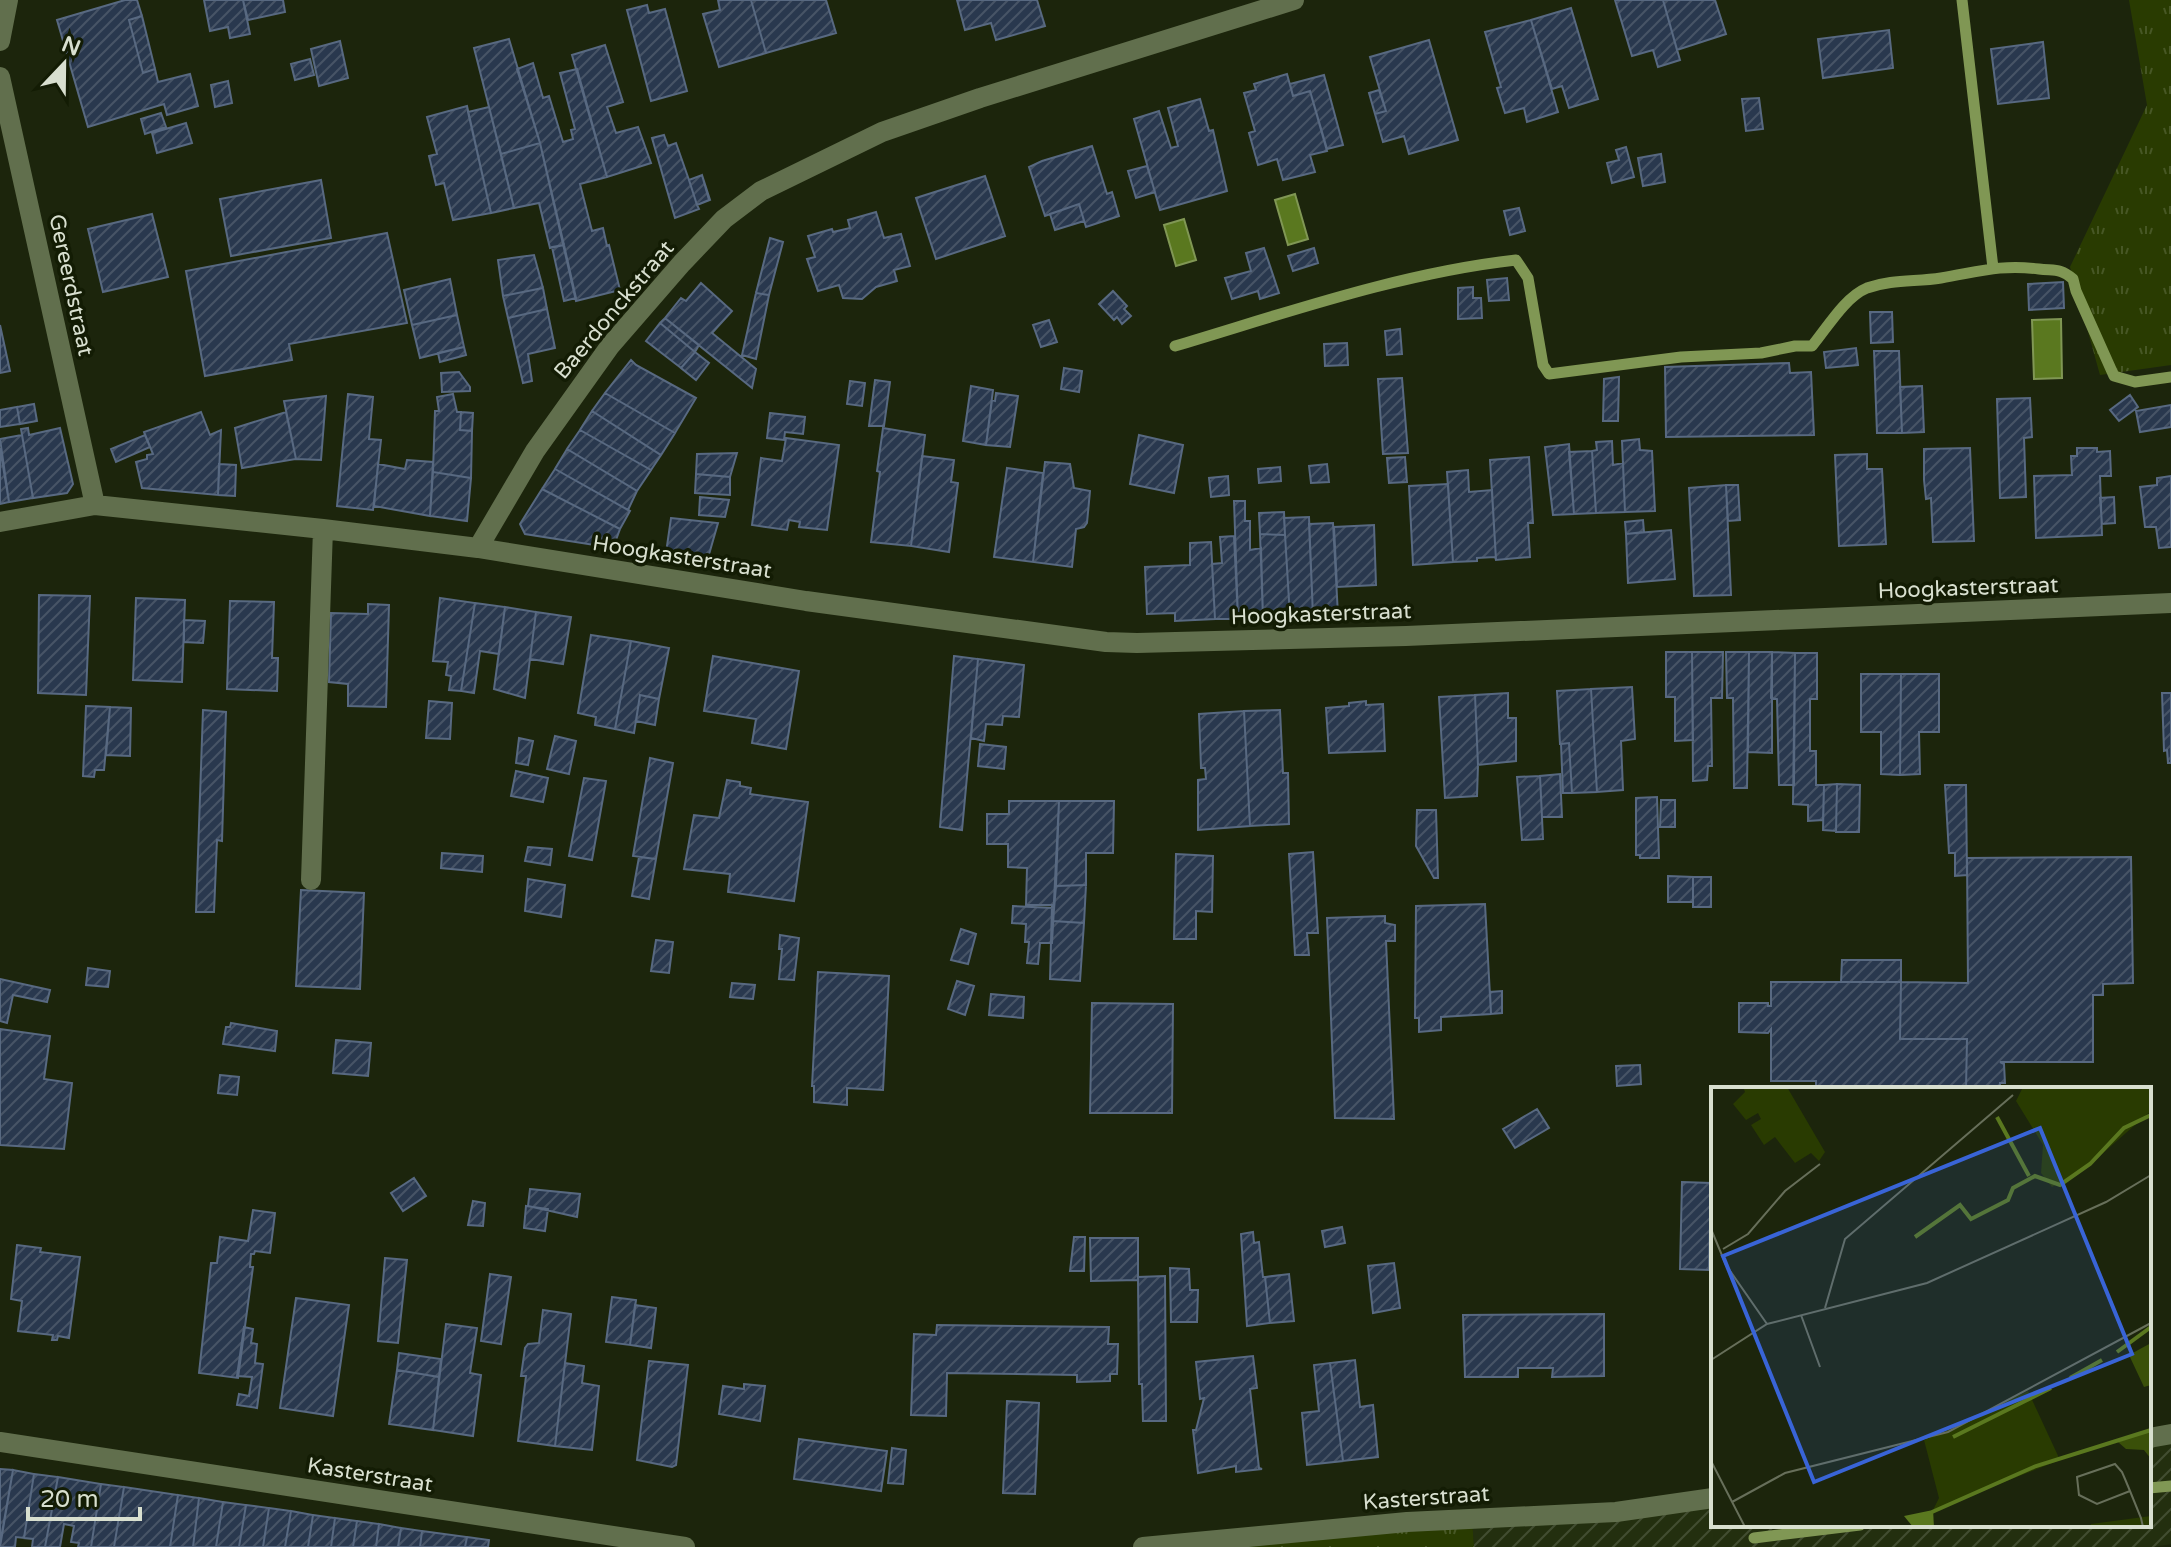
<svg xmlns="http://www.w3.org/2000/svg" width="2171" height="1547" font-family="'Varela Round',sans-serif">
  <style>
    .industrial { fill: url(#industrial-furrows) }
    .grass { fill: url(#grass-tufts) }
    .water { fill: #5a781f; stroke: #809754; stroke-width: 2 }
    .lines { fill: none; stroke-linecap: round; stroke-linejoin: round }
    .stream { stroke: #809754; stroke-width: 11 }
    .building { fill: url(#building-hatch); stroke: #586981; stroke-width: 2 }
    .minor { stroke: #616f4d; stroke-width: 20 }
    .labels { text-anchor: middle; dominant-baseline: central; stroke-width: 7; stroke-linejoin: round; paint-order: stroke }
    .street-label { font-size: 22px; fill: #d8dfcf; stroke: #131c04 }
    .inset-river { fill: none; stroke: #5a781f; stroke-width: 4 }
    .inset-road { fill: none; stroke: #676f5a; stroke-width: 2 }
    .view { fill: #3964d7; fill-opacity: 0.15; stroke: #3964d7; stroke-width: 4 }
    .inset-edge { fill: none; stroke: #d8dfcf; stroke-width: 4 }
  </style>
  <defs>
    <pattern id="industrial-furrows" width="10" height="10" patternUnits="userSpaceOnUse" patternTransform="scale(2)"><rect width="10" height="10" fill="#232f0f"/><path d="M-1 1l2-2M0 10L10 0M9 11l2-2" fill="none" stroke="#424d31"/></pattern>
    <pattern id="grass-tufts" width="24" height="20" patternUnits="userSpaceOnUse" patternTransform="scale(2)"><rect width="24" height="20" fill="#293b01"/><path d="M3 7l-1-3M5 7V3M7 7l1-3M15 17l-1-3M17 17v-4M19 17l1-3" fill="none" stroke="#475725"/></pattern>
    <pattern id="building-hatch" width="6" height="6" patternUnits="userSpaceOnUse" patternTransform="scale(2)"><rect width="6" height="6" fill="#29384e"/><path d="M-1 1l2-2M0 6l6-6M5 7l2-2" fill="none" stroke="#475466"/></pattern>
  </defs>
  <rect width="100%" height="100%" fill="#1c250c"/>
  <!-- industrial -->
  <path class="industrial" d="M2171 1434V1544L2153 1547H1474L1472 1519 1713 1498V1525H2149V1438Z"/>
  <!-- grass -->
  <path class="grass" d="M2129 0H2171V365L2100 375 2070 267 2147 105Z
    M1472 1519 1474 1547H1143Z"/>
  <!-- water -->
  <path class="water" d="M1295 194 1308 239 1288 245 1275 200Z
    M1184 219 1196 260 1176 266 1164 225Z
    M2061 319 2062 378 2034 379 2032 320Z"/>
  <g class="lines">
    <!-- stream -->
    <path class="stream" d="M1962 0 1993 268
      M1175 346C1286 313 1400 273 1516 260L1528 278 1543 365 1549 374 1681 357 1761 353 1795 346H1812C1827 328 1845 297 1867 288 1892 279 1916 282 1941 278 1978 272 2000 264 2039 269 2055 271 2060 268 2073 279L2076 291 2114 376 2135 382 2171 377
      M2149 1488 2171 1486
      M1754 1538 1860 1525"/>
  </g>
  <!-- building -->
  <path class="building" d="M125 0H137L142 16 129 20 143 73 155 69 158 82 190 74 198 106 167 115 164 104 88 127 57 20Z
    M204 0H243L250 34 230 38 228 27 210 31Z
    M243 0H283L285 12 248 20Z
    M718 0H751L766 53 719 67 703 14 720 10Z
    M751 0H826L836 33 766 53Z
    M957 0H1037L1045 26 996 40 991 23 965 30Z
    M1615 0H1663L1680 60 1658 67 1653 50 1632 56Z
    M1663 0H1715L1726 34 1677 50Z
    M647 5 649 13 665 9 687 91 651 101 627 10Z
    M1571 8 1598 99 1569 108 1562 86 1552 89 1531 20Z
    M142 16 155 69 143 73 129 20Z
    M1531 20 1558 112 1527 122 1524 108 1505 113 1497 88 1501 87 1485 32Z
    M1889 30 1893 68 1823 78 1818 39Z
    M509 39 540 143 501 154 474 48Z
    M1429 40 1458 140 1409 154 1404 136 1383 142 1375 114 1386 111 1370 57Z
    M340 41 348 78 319 86 311 49Z
    M2043 42 2049 98 1998 104 1991 49Z
    M605 45 623 102 607 107 616 133 638 127 651 163 607 177 572 55Z
    M310 59 314 75 295 80 291 64Z
    M533 63 543 98 549 96 563 142 573 139 571 130 575 129 560 73 577 69 607 177 580 184 592 231 603 228 607 246 609 245 620 290 576 301 540 143 517 69Z
    M1287 74 1293 96 1310 91 1327 151 1310 155 1315 172 1283 180 1277 159 1258 165 1249 133 1255 131 1244 93 1256 90 1254 84Z
    M1324 75 1343 145 1327 149 1310 91 1293 96 1290 84Z
    M228 81 232 103 215 107 211 85Z
    M1379 90 1386 111 1375 114 1369 93Z
    M1759 98 1763 129 1746 131 1742 99Z
    M1200 99 1209 131 1213 130 1227 191 1160 210 1134 119 1159 111 1171 148 1178 146 1168 108Z
    M467 106 491 213 453 220 444 183 436 185 429 156 437 154 427 117Z
    M489 107 514 208 491 213 468 112Z
    M161 113 166 127 145 134 141 119Z
    M186 123 192 143 157 153 152 133Z
    M664 135 668 146 676 143 689 180 702 175 710 200 697 205 699 209 675 218 652 138Z
    M540 143 564 245 550 248 539 203 514 208 501 154Z
    M1092 146 1107 194 1112 192 1119 216 1086 227 1079 204 1045 216 1029 167 1042 161Z
    M1626 147 1634 177 1612 183 1607 163 1619 160 1616 150Z
    M1661 154 1665 182 1643 186 1638 158Z
    M1147 166 1155 192 1136 198 1128 171Z
    M702 175 709 200 697 205 689 180Z
    M985 176 1005 236 936 259 916 198Z
    M321 180 331 238 231 256 220 199Z
    M1079 204 1084 221 1055 230 1050 214Z
    M1519 208 1525 231 1510 235 1504 211Z
    M876 212 884 238 901 234 910 266 894 270 897 281 876 287 862 299 843 298 839 285 818 291 807 259 815 257 808 236 832 229 833 232 850 228 848 220Z
    M152 214 168 277 103 292 88 229Z
    M387 233 407 323 289 344 292 360 205 376 186 271Z
    M770 238 783 242 769 295 756 293Z
    M564 245 576 298 564 301 552 247Z
    M1264 248 1279 293 1260 299 1258 291 1232 299 1225 278 1251 271 1246 253Z
    M1314 248 1318 263 1293 271 1288 256Z
    M534 255 543 288 503 296 498 260Z
    M1507 278 1509 300 1489 301 1487 280Z
    M450 279 457 315 412 325 404 290Z
    M2063 282 2064 308 2029 310 2028 284Z
    M701 283 732 311 712 333 756 369 752 388 665 318 681 298 686 301Z
    M1473 287V298H1481L1482 318 1458 319V288Z
    M543 288 547 309 508 318 503 296Z
    M1113 291 1127 306 1124 309 1131 316 1122 324 1117 317 1114 320 1099 304Z
    M756 293 769 295 756 359 742 355Z
    M547 309 555 348 528 354 532 381 523 383 508 318Z
    M1870 312H1892L1893 342 1871 343Z
    M457 315 464 347 420 358 412 325Z
    M665 318 699 345 695 352 660 323Z
    M1049 320 1057 342 1041 347 1033 325Z
    M660 323 695 352 681 368 646 341Z
    M0 325 10 371 0 373Z
    M1400 329 1402 354 1387 355 1385 331Z
    M1347 343 1348 365 1325 366 1324 344Z
    M464 347 466 355 440 362 438 353Z
    M1856 348 1858 365 1826 368 1824 352Z
    M1874 351H1899L1902 433H1877Z
    M695 352 709 363 696 380 681 368Z
    M631 360 636 365 696 398 675 433 605 393Z
    M1789 363 1790 373 1811 372 1814 435 1666 437 1665 367Z
    M1064 368 1082 371 1079 392 1061 389Z
    M459 372 470 387V391L442 392 441 373Z
    M1619 377 1618 421H1603L1604 379Z
    M1402 378 1408 453 1383 454 1378 379Z
    M875 380 890 382 884 426H869Z
    M850 381 865 383 862 406 847 404Z
    M971 386 993 390 986 445 963 441Z
    M1922 386 1924 432 1902 433 1900 387Z
    M605 393 675 433 661 455 592 411Z
    M996 393 1018 396 1010 447 986 445 992 400 995 401Z
    M348 394 373 397 369 439 381 440 373 510 337 506Z
    M453 394 457 412H461L460 430 472 431 471 478 433 472 435 411H439L437 397Z
    M2130 395 2138 407 2119 421 2110 410Z
    M326 396 321 460 296 459 284 401Z
    M2030 398 2032 437 2024 438 2026 497 2000 498 1997 399Z
    M34 404 37 421 20 424 17 407Z
    M2171 405V427L2140 432 2136 411Z
    M17 407 20 424 0 427V410Z
    M592 411 661 455 651 470 580 430Z
    M201 412 210 435 221 430 218 495 142 488 136 462 147 459V455L153 454 144 432Z
    M286 412 296 459 242 468 235 428Z
    M461 412 473 413 472 431 460 430Z
    M770 413 805 417 803 434 785 432 784 440 767 438Z
    M28 428 29 435 60 428 73 484 67 493 33 498 21 429Z
    M883 428 925 435 911 546 871 542 880 472 877 471Z
    M580 430 651 470 637 491 567 449Z
    M22 435 33 498 9 502 0 439Z
    M145 435 150 447 116 462 111 449Z
    M1139 435 1183 445 1174 493 1130 484Z
    M786 438 839 445 827 530 799 527 800 522 789 520 787 530 752 525 761 458 782 461Z
    M1639 439 1640 450 1652 451 1655 511 1625 512 1622 441Z
    M1612 441 1613 465 1623 463 1625 512 1596 513 1592 451 1597 450 1596 442Z
    M1569 444 1574 514 1553 515 1545 447Z
    M0 448 9 502 0 504Z
    M1970 448 1974 541 1933 542 1931 498 1926 499 1924 480V449Z
    M2077 448H2097V452L2110 451 2111 476H2100L2102 535 2036 538 2034 476 2072 475 2071 456H2077Z
    M567 449 637 491 628 510 555 469Z
    M1592 451 1596 513 1574 514 1569 452Z
    M737 453 730 477 696 474 697 454Z
    M1867 454V469H1882L1886 544 1839 546 1835 455Z
    M922 456 954 460 951 482 958 483 949 552 911 546Z
    M1405 457 1407 482 1389 483 1387 458Z
    M1529 457 1533 523H1528L1530 557 1496 560 1490 460Z
    M407 460 433 462 430 516 374 506 378 464 405 469Z
    M1045 462 1070 464 1074 488 1090 491 1087 523 1084 527 1076 529 1072 567 1033 562Z
    M219 464 236 465 235 496 218 495Z
    M1327 464 1329 482 1311 483 1309 466Z
    M1280 467 1281 481 1259 483 1258 469Z
    M1007 468 1043 473 1033 562 994 557Z
    M555 469 630 511 620 529 542 489Z
    M1468 470 1469 492 1492 490 1496 560 1495 557 1477 558V561L1453 562 1447 472Z
    M433 472 471 478 467 521 430 516Z
    M696 474 730 477V495L695 493Z
    M1228 476 1229 495 1211 497 1209 478Z
    M2171 476V547L2159 548 2156 527H2145L2140 487 2157 485V478Z
    M1448 484 1453 562 1413 565 1409 486Z
    M1726 485 1731 595 1694 596 1689 488Z
    M1726 485H1738L1740 520 1728 521Z
    M542 489 620 529 613 548 525 534 520 524Z
    M700 497 729 500 725 517 699 515Z
    M2114 497 2115 523 2102 524 2100 498Z
    M1234 501H1245V521H1250V550L1261 548 1263 618 1238 619Z
    M1284 512 1285 535 1260 534 1259 513Z
    M1309 517 1313 616 1290 617 1284 518Z
    M671 518 718 523 708 558 666 553Z
    M1643 520 1644 532 1626 534 1625 522Z
    M1333 523 1338 615 1313 616 1309 524Z
    M1374 525 1376 585 1337 587 1334 527Z
    M1671 530 1675 579 1628 583 1626 534Z
    M1260 534 1285 535 1290 617 1263 618Z
    M1234 536 1238 619H1215L1212 564 1222 563 1220 537Z
    M1211 542 1215 619 1175 621V613L1147 614 1145 567 1190 565V543Z
    M39 595 90 596 86 695 38 693Z
    M136 598 185 600 182 682 133 680Z
    M440 598 475 603 461 691 449 690 451 676 446 675 448 662 433 661Z
    M230 601 274 602 272 658H278L277 691 227 689Z
    M475 603 505 607 499 654 480 651 474 693 461 691Z
    M368 604 389 605 386 707 348 706V684L329 682 331 613 368 614Z
    M505 607 536 612 525 698 494 689Z
    M536 612 571 617 563 664 530 659Z
    M184 620 205 621 203 643 184 642Z
    M591 635 631 641 615 729 595 725 596 717 578 713Z
    M631 641 669 648 659 699 640 695 634 733 615 729Z
    M1666 652H1692L1693 740 1675 741V697H1666Z
    M1692 652H1723L1722 698H1711L1712 766H1708L1707 780 1693 781Z
    M1726 652H1749L1747 788H1734L1733 698H1727Z
    M1749 652H1772V753L1748 752Z
    M1772 652 1795 653 1794 785H1779L1777 699 1771 698Z
    M1795 653H1817V699H1810V751H1816V785H1824L1823 820 1808 821V805L1793 804Z
    M713 656 799 671 786 749 752 743 756 719 704 711Z
    M954 656 978 659 962 830 940 827Z
    M978 659 1024 665 1019 717 1003 716 1002 725 986 724 984 741 971 738Z
    M1861 674H1901L1900 775 1881 774V732H1861Z
    M1901 674H1939V732H1919L1920 774 1900 775Z
    M1632 687 1635 739 1621 741 1623 790 1597 792 1591 689Z
    M1591 689 1597 792 1572 793 1569 743 1560 744 1557 691Z
    M1508 693V718H1516V761L1478 765 1475 695Z
    M2162 693H2171V763H2168L2167 750 2164 751Z
    M640 695 659 699 655 725 636 721Z
    M1475 695 1478 765 1477 796 1445 798 1439 697Z
    M429 701 452 703 450 739 426 738Z
    M1366 701V705L1383 704 1385 751 1329 753 1326 708 1349 706V703Z
    M86 706 110 707 104 770H95L94 777 83 776Z
    M110 707 131 708 130 756 106 755Z
    M203 710 226 712 222 841 217 840 214 912H196Z
    M1280 710 1283 773H1288L1289 824 1250 826 1244 711Z
    M1244 711 1250 826 1198 830V780L1206 779 1205 768H1201L1199 714Z
    M555 736 576 741 569 774 547 769Z
    M519 738 533 741 528 765 516 763Z
    M1569 743 1572 793H1563L1561 744Z
    M980 744 1006 747 1004 769 978 766Z
    M650 758 673 763 656 859 633 856Z
    M516 771 548 778 543 802 511 796Z
    M1560 774 1562 817H1542L1540 776Z
    M1540 776 1543 839 1522 840 1517 777Z
    M584 778 606 781 592 860 569 856Z
    M727 780 740 782V786L751 788 750 794 808 802 794 901 728 892 730 874 684 869 694 815 719 818Z
    M1837 784 1836 831 1823 830 1824 785Z
    M1837 784 1860 785 1859 832H1836Z
    M1945 785H1966L1967 875 1955 876V853H1949Z
    M1657 797 1659 858H1640V855H1636V798Z
    M1661 800H1675V827H1660Z
    M1009 801H1059L1053 921 1052 905H1026L1027 868 1008 867V844H987V814H1009Z
    M1059 801H1114L1113 853H1086V885L1056 886Z
    M1417 810H1436L1438 878H1434L1416 846Z
    M528 847 552 849 550 865 525 861Z
    M1313 852 1318 933H1307L1309 955H1295L1289 854Z
    M442 853 483 856 482 872 441 868Z
    M1176 854 1213 856 1212 912 1196 911V939H1174Z
    M639 857 656 859 649 899 632 896Z
    M2131 857 2133 983 2103 984V995H2093V1062H2000L2004 1064 2005 1083H2000V1089H1966L1967 1039H1900L1901 982 1968 983 1967 858Z
    M1668 876 1693 877V902H1668Z
    M1693 877H1711V907H1693Z
    M528 879 565 885 561 917 525 911Z
    M1086 885 1084 923 1053 921 1056 886Z
    M301 890 364 893 360 989 296 986Z
    M1485 904 1491 1014 1441 1017V1030L1419 1032V1018H1415L1416 906Z
    M1052 905 1053 921 1084 923 1080 981 1050 979Z
    M1013 906 1054 908 1052 943H1040L1038 964 1027 963 1029 942H1025L1026 924 1012 923Z
    M1385 916V923L1395 925V941H1386L1394 1119 1335 1118 1327 918Z
    M961 929 976 934 968 964 951 960Z
    M780 935 799 938 794 980 779 979 782 949H779Z
    M656 940 673 942 669 973 651 971Z
    M1842 960H1901V982H1841Z
    M88 968 110 971 108 987 86 985Z
    M818 972 889 976 883 1090 847 1088V1105L814 1102V1086H812Z
    M0 979 50 990 47 1002 13 995 7 1023 0 1021Z
    M957 981 974 986 965 1015 948 1009Z
    M1771 982H1901L1900 1039H1967L1966 1089H1816V1081H1771V1029L1768 1033 1739 1032V1003H1768V1006H1771Z
    M732 983 755 985 753 999 730 997Z
    M1502 991V1013L1491 1014 1490 992Z
    M991 994 1024 997 1023 1018 989 1015Z
    M1092 1003 1173 1004 1172 1113H1090Z
    M231 1023 277 1031 275 1051 223 1044 226 1027H230Z
    M0 1029 50 1036 44 1079 72 1083 64 1149 0 1145Z
    M336 1040 371 1043 368 1076 333 1073Z
    M1640 1065 1641 1084 1617 1086 1616 1066Z
    M220 1075 239 1077 237 1095 218 1093Z
    M1537 1109 1549 1128 1515 1148 1503 1129Z
    M414 1178 426 1196 403 1211 391 1193Z
    M1682 1182 1711 1183 1709 1270 1680 1269Z
    M530 1189 580 1194 577 1217 528 1206Z
    M473 1201 485 1203 483 1226 468 1225Z
    M526 1206 548 1209 545 1231 524 1228Z
    M253 1210 275 1213 270 1253 255 1251 254 1254H251L250 1267H253L238 1378 199 1373 211 1263H217L220 1237 248 1241Z
    M1342 1227 1345 1243 1325 1247 1322 1231Z
    M1253 1232 1254 1243 1259 1242 1263 1277H1265L1270 1323 1247 1326 1241 1234Z
    M1074 1237H1085L1084 1271H1070Z
    M1090 1238H1138V1280L1091 1281Z
    M17 1245 41 1248 40 1252 80 1257 69 1338 58 1336 57 1340H52L53 1335 18 1331 22 1301 11 1299Z
    M385 1258 407 1260 398 1343 378 1341Z
    M1394 1263 1400 1308 1373 1313 1368 1266Z
    M1170 1268 1189 1269 1190 1290H1198L1197 1322H1171Z
    M490 1274 511 1277 501 1344 481 1341Z
    M1289 1274 1294 1321 1270 1323 1265 1277Z
    M1165 1276 1166 1421H1143L1142 1384H1139L1138 1277Z
    M612 1297 636 1300 630 1345 606 1342Z
    M296 1298 349 1305 333 1416 280 1408Z
    M635 1305 656 1308 651 1348 630 1345Z
    M543 1310 571 1314 555 1446 518 1441 526 1376H521L525 1348 528 1344 539 1343Z
    M1604 1314V1376L1552 1377 1553 1368H1518V1377H1465L1463 1315Z
    M446 1324 477 1328 470 1373 481 1375 473 1436 433 1430Z
    M937 1325 1109 1327 1108 1344H1118L1117 1374H1110V1381L1077 1382V1375L947 1373 946 1416 911 1415 914 1334 936 1335Z
    M244 1327 253 1329 251 1343 257 1344 255 1363 263 1364 257 1408 237 1405 239 1394 249 1396 252 1377 237 1376Z
    M399 1353 441 1359 439 1377 397 1370Z
    M1253 1356 1257 1388 1250 1389 1259 1468 1262 1469 1236 1472V1466L1198 1473 1193 1430H1196L1204 1398 1200 1399 1196 1362Z
    M1355 1360 1360 1407 1373 1405 1378 1457 1343 1461 1330 1363Z
    M649 1361 688 1365 676 1465 672 1467 637 1460Z
    M565 1363 584 1366 582 1383 599 1386 592 1450 555 1446Z
    M1330 1363 1343 1461 1307 1465 1302 1413 1319 1411 1314 1365Z
    M397 1370 439 1377 433 1430 389 1424Z
    M744 1384 765 1386 760 1421 719 1414 723 1386 744 1389Z
    M1007 1401 1039 1403 1035 1494 1003 1493Z
    M799 1439 887 1451 881 1491 794 1479Z
    M892 1448 906 1450 903 1484 888 1483Z
    M0 1469 13 1470 0 1544Z
    M13 1470 34 1474 24 1538 16 1537 15 1547H0Z
    M34 1474 58 1477 45 1547H32L33 1539 24 1538Z
    M58 1477 101 1484 91 1547H78L79 1543 71 1542 74 1526 64 1524 60 1547H45Z
    M101 1484 124 1487 114 1547H91Z
    M124 1487 178 1495 170 1547H114Z
    M178 1495 199 1498 193 1547H196H170Z
    M199 1498 223 1502 216 1547H193Z
    M223 1502 246 1505 239 1547H216Z
    M246 1505 269 1508 263 1547H239Z
    M269 1508 291 1511 285 1547H263Z
    M291 1511 313 1515 308 1547H285Z
    M313 1515 335 1518 331 1547H308Z
    M335 1518 357 1521 353 1547H331Z
    M357 1521 379 1524 376 1547H353Z
    M379 1524 401 1528 398 1547H376Z
    M401 1528 422 1531 420 1547H398Z
    M422 1531 467 1537 465 1547H420Z
    M467 1537 489 1540 488 1547H465Z"/>
  <g class="lines">
    <!-- minor -->
    <path class="minor" d="M0 41 8 0
      M0 77 95 505
      M0 522 95 505 323 529 478 548 806 601 1106 642 1137 643 1406 636 2171 603
      M478 548 535 451 610 346 682 263 724 219 761 191 882 132 980 98 1294 0
      M311 880 323 529
      M2149 1438 2171 1434
      M0 1442 685 1547
      M1143 1547 1407 1522 1616 1512 1713 1498"/>
  </g>
  <g class="labels">
    <!-- street labels -->
    <g class="street-label">
      <text transform="translate(71 285) rotate(78)">Gereerdstraat</text>
      <text transform="translate(614 310) rotate(-50)">Baerdonckstraat</text>
      <text transform="translate(682 557) rotate(9)">Hoogkasterstraat</text>
      <text transform="translate(1968 588) rotate(-2)">Hoogkasterstraat</text>
      <text transform="translate(1321 614) rotate(-2)">Hoogkasterstraat</text>
      <text transform="translate(370 1475) rotate(9)">Kasterstraat</text>
      <text transform="translate(1426 1498) rotate(-4)">Kasterstraat</text>
    </g>
  </g>
  <!-- overview -->
  <g transform="translate(1711 1087)">
    <rect width="440" height="440" fill="#1c250c"/>
    <path d="M32 0H76L114 65 108 74 100 66 84 76 64 50 53 58 40 38 50 32 47 26 35 33 22 17 34 5ZM312 0H440V24L376 80 341 100 330 86 332 58 305 14ZM317 304 349 373 222 423 228 411 213 353ZM440 429V440H380V437Z" fill="#293b01"/>
    <path d="M440 256V298L433 300 418 268ZM440 343V372L433 363 415 362 407 355Z" fill="#3a5009"/>
    <path d="M222 423 223 440H202L193 429Z" fill="#5a781f"/>
    <path class="inset-river" d="M286 30 318 89M204 150 249 118 260 132 297 113 302 101 324 89 349 98 379 77 413 41 440 28M406 265 440 240M359 291 391 273M242 350 340 301M221 425 325 379 440 343"/>
    <path class="inset-road" d="M0 142 15 178 56 237M12 162 37 147 74 104 109 77M114 221 134 152 302 8M90 228 109 280M0 273 56 237 216 196 395 115 440 88M0 374 34 440M419 404 386 417 368 408 366 390 404 377 411 385 414 392 419 404 430 431 432 440M21 415 74 386 237 345 440 236"/>
    <path class="view" d="M329 41 421 267 103 395 12 169Z"/>
    <rect width="440" height="440" class="inset-edge"/>
  </g>
  <!-- north arrow -->
  <g transform="translate(64 64) rotate(22)" stroke="#131c04" stroke-width="6" paint-order="stroke">
  <path d="M0-6L14 30L0 20L-14 30Z" fill="#d8dfcf"/>
  <text y="-12" font-size="22" font-weight="bold" text-anchor="middle" fill="#d8dfcf">N</text>
  </g>
  <!-- scale -->
  <path d="M28 1507v12h112v-12" fill="none" stroke="#d8dfcf" stroke-width="4"/>
  <text x="40" y="1507" font-size="24" fill="#d8dfcf" stroke="#131c04" stroke-width="6" paint-order="stroke">20 m</text>
</svg>
